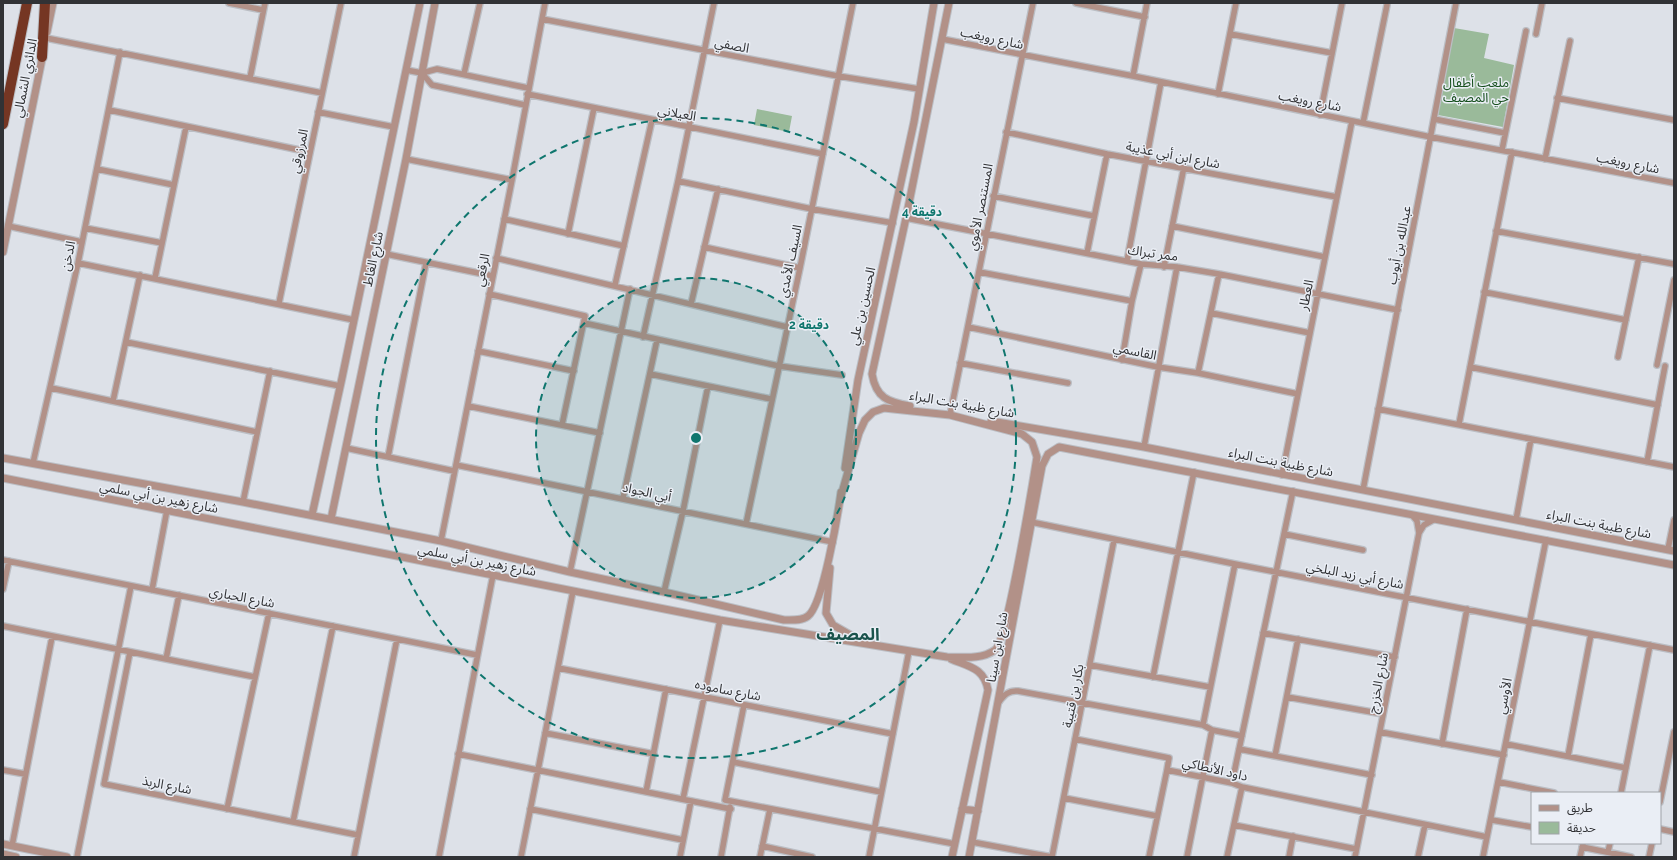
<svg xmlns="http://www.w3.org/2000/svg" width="1677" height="860" font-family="Raleway,'Noto Sans Arabic',sans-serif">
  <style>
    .green { fill: #9aba9a }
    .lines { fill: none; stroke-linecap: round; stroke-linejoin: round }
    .minor-casing { stroke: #bbbec4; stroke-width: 8 }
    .tertiary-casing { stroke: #bbbec4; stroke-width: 9 }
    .motorway-casing { stroke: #bbbec4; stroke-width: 12 }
    .minor { stroke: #b29188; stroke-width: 5.5 }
    .tertiary { stroke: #b29188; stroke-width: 7 }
    .motorway { stroke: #753623; stroke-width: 10 }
    .ring { fill: none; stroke: #0f766e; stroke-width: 2; stroke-dasharray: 7 5 }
    .labels { text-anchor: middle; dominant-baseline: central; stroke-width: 3; stroke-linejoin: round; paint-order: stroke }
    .street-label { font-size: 13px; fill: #313235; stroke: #eaeef5 }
    .park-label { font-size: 13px; fill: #164f1d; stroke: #eaeef5 }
    .district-label { font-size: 17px; font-weight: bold; fill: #1a534c; stroke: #eaeef5 }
    .centre { fill: #0f766e; stroke: #eaeef5; stroke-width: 2 }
    .ring-label { font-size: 12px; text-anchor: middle; font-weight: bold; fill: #0f766e; stroke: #eaeef5; stroke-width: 3; stroke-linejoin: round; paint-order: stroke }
  </style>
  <rect width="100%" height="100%" fill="#dde1e8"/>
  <!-- green -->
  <path class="green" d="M1454 28 1489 34 1484 58 1514 65 1503 127 1438 115Z
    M757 109 792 116 789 132 754 125Z"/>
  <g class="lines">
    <defs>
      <path id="minor" d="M229 3 263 10
        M1076 3 1145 17
        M542 19 838 76 919 89
        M1230 34 1332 53
        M1536 34 1542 3
        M46 38 322 93
        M942 39 1133 76 1431 137 1674 183
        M406 70 422 73 437 69 528 88
        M422 73 432 85 525 105
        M464 74 480 3
        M1133 76 1147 3
        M250 78 265 3
        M527 94 823 154
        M1218 94 1236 3
        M1557 98 1674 120
        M109 110 309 152
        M318 112 394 127
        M1320 115 1342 3
        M1434 119 1505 133
        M1363 123 1387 5
        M1006 132 1107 154 1337 197
        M1502 150 1526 31
        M406 159 512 180
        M1545 159 1570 41
        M97 169 174 185
        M678 181 812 209 893 223
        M993 196 1094 216
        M906 218 1141 264 1177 267 1219 274 1398 310
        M504 219 624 246
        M8 226 82 242
        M1172 226 1325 257
        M85 228 162 243
        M1496 231 1674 264
        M568 234 594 108
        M704 247 800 268
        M1087 253 1107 154
        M386 254 493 276
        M496 258 787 327
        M1127 261 1161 82
        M78 263 354 320
        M1164 267 1184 167
        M979 272 1132 301
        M155 278 186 127
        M615 285 652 120
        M1484 292 1626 320
        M489 294 585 316 562 425
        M279 303 341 3
        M691 304 718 189
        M1211 313 1310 333
        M584 323 779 366 842 375
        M968 327 1158 367 1198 373 1298 394
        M643 337 678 181 714 3
        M126 342 340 386
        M478 351 574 371
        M1618 357 1639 257
        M1122 360 1132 301 1141 264
        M960 363 1068 383
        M1657 365 1674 280
        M1470 367 1658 405
        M1198 373 1219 274
        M650 374 771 399
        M51 388 257 432
        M113 401 140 275
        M468 406 600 433
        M1378 409 1674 467
        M950 415 1033 3
        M1459 424 1512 152
        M1144 447 1177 267
        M346 448 454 471
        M388 457 426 263
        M1647 462 1665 366
        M33 463 78 263 120 52
        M456 465 833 542
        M1282 475 1352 121
        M1363 490 1456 3
        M623 498 657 340
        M243 502 270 371
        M1516 520 1531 439
        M1031 522 1235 564 1674 650
        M746 524 800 268 853 3
        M1419 533 1424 525 1433 520
        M1284 534 1363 550
        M441 541 512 180 545 3
        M1668 549 1674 520
        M3 560 477 655
        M570 572 630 289
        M3 589 9 561
        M152 590 167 510
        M664 592 683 511 708 386
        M3 626 255 677
        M1263 633 1395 657
        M130 652 104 784 358 835
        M166 659 179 595
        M1090 665 1210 687
        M558 668 893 734
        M1153 677 1194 472
        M1287 697 1383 714
        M999 702C1004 695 1009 690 1018 691L1203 725 1212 730 1242 736
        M1203 725 1235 564
        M1380 732 1504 755
        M545 733 654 754
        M1075 739 1169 758 1167 770 1232 783 1242 787 1487 837
        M1442 744 1467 609
        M1506 744 1626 768
        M1239 749 1372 775
        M458 754 731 809
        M1275 756 1298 639
        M1568 756 1591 634
        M733 762 881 792
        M3 770 25 774
        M1499 782 1554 793
        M1232 783 1293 491
        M646 792 666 689
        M1621 793 1650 645
        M1064 798 1157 816
        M683 799 720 620
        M725 800 955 844
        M725 800 744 705
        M1660 802 1674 732
        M227 809 269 613
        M530 809 683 840
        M1492 820 1532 827
        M293 822 333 626
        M1234 825 1356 849
        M1660 829 1674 832
        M972 842 1052 857
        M12 846 52 637
        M762 846 812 857
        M1582 847 1631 857
        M1608 852 1610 843
        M77 857 131 586
        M354 857 397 639
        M439 857 493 575
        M521 857 573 591
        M680 857 691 801
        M721 857 730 807
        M760 857 770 809
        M869 857 909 651
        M1052 857 1114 540
        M1149 857 1167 770
        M1187 857 1212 730
        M1227 857 1242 787
        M1289 857 1293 836
        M1355 857 1419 533 1417 521 1412 515
        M1418 857 1425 825
        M1483 857 1546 540
        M1580 857 1583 844
        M1649 857 1652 843"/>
      <path id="tertiary" d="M47 32 53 3
        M3 252 43 54
        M910 406C888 402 876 398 872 374L906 218 949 3
        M991 421 1144 447 1674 551
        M3 458 243 502 441 541 570 572 664 592 784 620C792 620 802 621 808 616 823 605 838 514 841 492
        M845 468 858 380 914 122 934 3
        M3 478 720 620 947 657C963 657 981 660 995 650 1007 641 1033 482 1037 457L1032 442 1022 434 950 415 884 408 873 412 865 420 859 433 841 496
        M312 515 342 378 420 3
        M331 519 406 159 435 3
        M830 568 826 613 833 625 859 640
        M951 659C970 667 984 668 988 690L952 857
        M962 809 978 811
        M3 844 67 857
        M3 854 16 857
        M969 857 1042 466 1048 454 1059 447 1674 565"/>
      <path id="motorway" d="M42 57 45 3
        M3 124 27 3"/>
    </defs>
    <!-- minor casing -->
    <use href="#minor" class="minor-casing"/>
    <!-- tertiary casing -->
    <use href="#tertiary" class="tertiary-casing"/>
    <!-- motorway casing -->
    <use href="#motorway" class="motorway-casing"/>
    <!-- minor -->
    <use href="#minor" class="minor"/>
    <!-- tertiary -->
    <use href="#tertiary" class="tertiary"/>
    <!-- motorway -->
    <use href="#motorway" class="motorway"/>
  </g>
  <!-- distance rings -->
  <circle cx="696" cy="438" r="160" fill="#0f766e" fill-opacity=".12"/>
  <g class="ring">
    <circle cx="696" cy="438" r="160"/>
    <circle cx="696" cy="438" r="320"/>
  </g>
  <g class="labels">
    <!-- street labels -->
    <g class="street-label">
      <text transform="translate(992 38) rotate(12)">شارع رويغب</text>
      <text transform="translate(732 45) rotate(11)">الصفي</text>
      <text transform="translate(25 78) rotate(-79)">الدائري الشمالي</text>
      <text transform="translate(1310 101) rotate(11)">شارع رويغب</text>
      <text transform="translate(677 113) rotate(10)">العيلاني</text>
      <text transform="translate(299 151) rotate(-78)">المرزوقي</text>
      <text transform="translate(1173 155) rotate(11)">شارع ابن أبي عذيبة</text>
      <text transform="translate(1628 163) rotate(11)">شارع رويغب</text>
      <text transform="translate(980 207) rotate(-79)">المستنصر الأموي</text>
      <text transform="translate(1399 245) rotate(-79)">عبدالله بن أيوب</text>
      <text transform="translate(1153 253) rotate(8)">ممر تبراك</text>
      <text transform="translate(68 256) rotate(-79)">الدخن</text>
      <text transform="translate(373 259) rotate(-78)">شارع الغاط</text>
      <text transform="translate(790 261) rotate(-78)">السيف الأمدي</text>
      <text transform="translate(482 270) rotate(-79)">الرقعي</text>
      <text transform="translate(1306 295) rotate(-78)">العطار</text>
      <text transform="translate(862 306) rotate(-77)">الحسين بن علي</text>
      <text transform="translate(1135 351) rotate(12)">القاسمي</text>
      <text transform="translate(962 404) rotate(10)">شارع ظبية بنت البراء</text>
      <text transform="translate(1281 462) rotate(11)">شارع ظبية بنت البراء</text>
      <text transform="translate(647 492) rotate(12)">أبي الجواد</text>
      <text transform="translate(159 497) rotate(11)">شارع زهير بن أبي سلمي</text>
      <text transform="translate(1599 524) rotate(11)">شارع ظبية بنت البراء</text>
      <text transform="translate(477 560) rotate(11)">شارع زهير بن أبي سلمي</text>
      <text transform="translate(1355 575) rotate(11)">شارع أبي زيد البلخي</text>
      <text transform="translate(242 597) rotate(11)">شارع الحباري</text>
      <text transform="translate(997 647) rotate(-80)">شارع ابن سينا</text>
      <text transform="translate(1378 683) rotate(-79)">شارع الخزرج</text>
      <text transform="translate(728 690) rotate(11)">شارع ساموده</text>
      <text transform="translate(1073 696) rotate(-79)">بكار بن قتيبة</text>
      <text transform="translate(1504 696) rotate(-79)">الأوسي</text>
      <text transform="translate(1215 769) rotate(13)">داود الأنطاكي</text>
      <text transform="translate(167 785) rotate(11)">شارع الربذ</text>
    </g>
    <!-- park labels -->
    <g class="park-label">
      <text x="1476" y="82">ملعب أطفال<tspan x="1476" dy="15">حي المصيف</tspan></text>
    </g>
    <!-- district labels -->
    <g class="district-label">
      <text x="848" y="634">المصيف</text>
    </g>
  </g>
  <circle cx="696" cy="438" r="6" class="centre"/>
  <g class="ring-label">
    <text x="922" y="216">4 دقيقة</text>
    <text x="809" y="329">2 دقيقة</text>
  </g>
  <!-- border -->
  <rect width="1677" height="860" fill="none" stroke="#313235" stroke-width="8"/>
  <!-- legend -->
  <rect x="1531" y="792" width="130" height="52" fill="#eaeef5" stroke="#a0a3a8"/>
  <rect x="1539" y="805" width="20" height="6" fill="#b29188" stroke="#a0a3a8"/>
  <text x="1567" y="812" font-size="12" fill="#313235">طريق</text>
  <rect x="1539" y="822" width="20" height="12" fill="#9aba9a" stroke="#a0a3a8"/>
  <text x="1567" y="832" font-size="12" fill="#313235">حديقة</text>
</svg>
